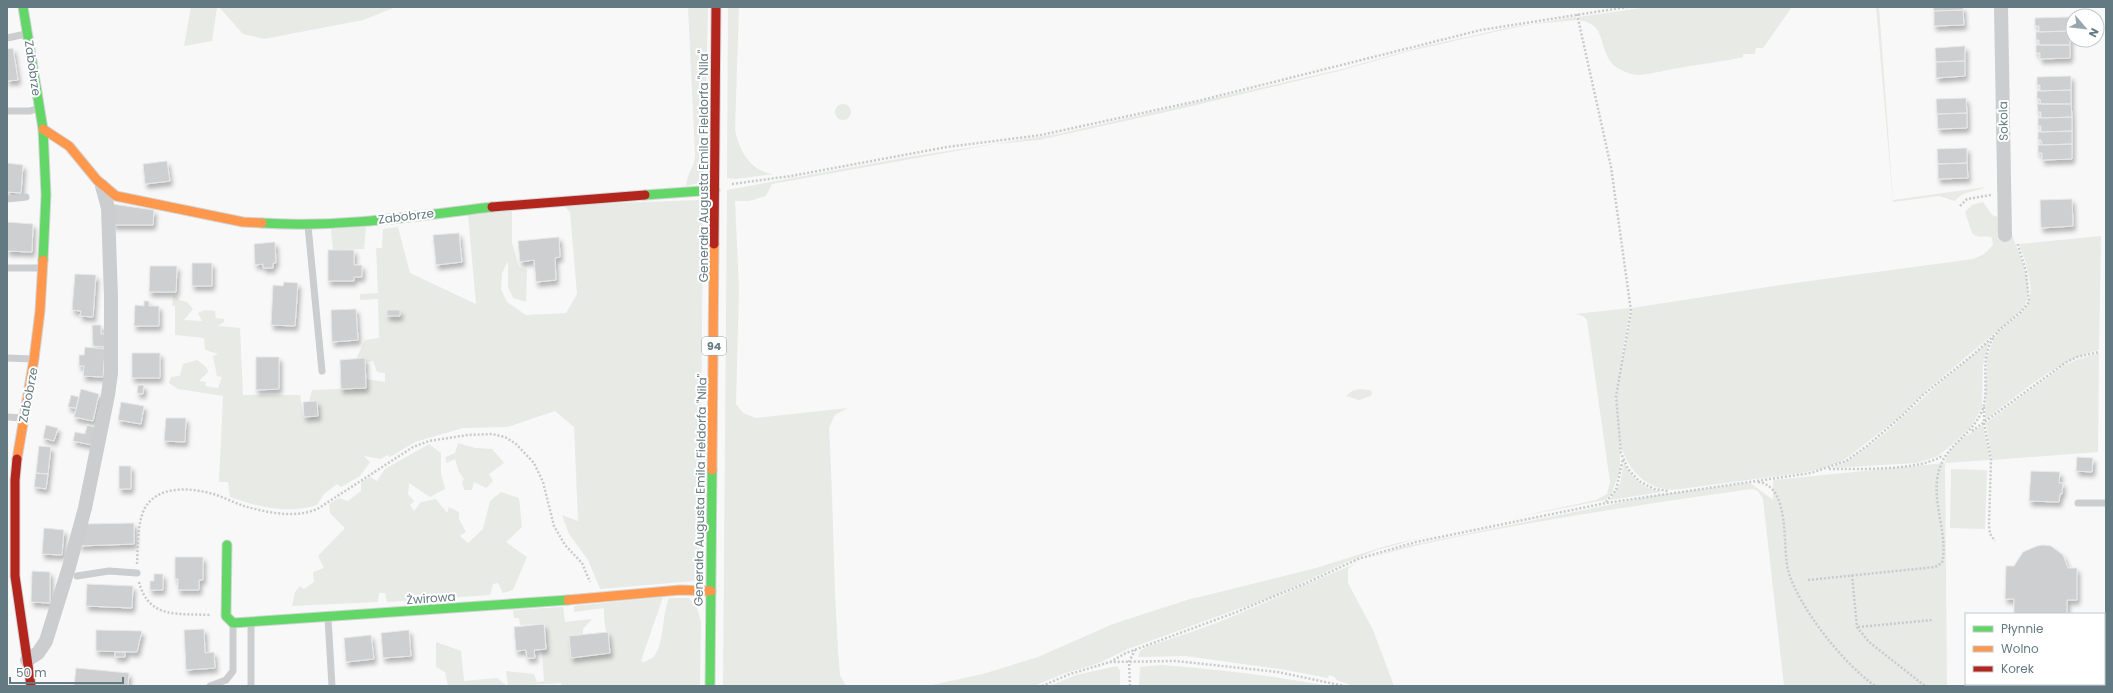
<svg xmlns="http://www.w3.org/2000/svg" width="2113" height="693" font-family="Poppins,sans-serif">
  <style>
    .green { fill: #e8eae5 }
    .building { fill: #cdcfd0; stroke: #e8e8e8; filter: url(#shadow) }
    .lines { fill: none; stroke-linecap: round; stroke-linejoin: round }
    .fast-casing { stroke: #d4d5d6; stroke-width: 11 }
    .slow-casing { stroke: #d4d5d6; stroke-width: 11 }
    .jam-casing { stroke: #d4d5d6; stroke-width: 11 }
    .path { stroke: #c9cacb; stroke-width: 2.5; stroke-dasharray: 2 2; stroke-linecap: butt }
    .lane { stroke: #cbcdce; stroke-width: 7 }
    .street { stroke: #cbcdce; stroke-width: 14 }
    .fast { stroke: #63d668; stroke-width: 9 }
    .slow { stroke: #ff974d; stroke-width: 9 }
    .jam { stroke: #b3261e; stroke-width: 9 }
    .labels { text-anchor: middle; dominant-baseline: central; stroke-width: 4; stroke-linejoin: round; paint-order: stroke }
    .shield { fill: #fff; stroke: #92a2a8; stroke-width: 1 }
    .shield-label { font-size: 11px; font-weight: bold; fill: #647a82 }
    .street-label { font-size: 12px; fill: #647a82; stroke: #fff }
  </style>
  <defs>
    <filter id="shadow"><feDropShadow dx="2.5" dy="4.5" stdDeviation="2" flood-color="#0004"/></filter>
  </defs>
  <rect width="100%" height="100%" fill="#f8f8f8"/>
  <!-- green -->
  <path class="green" d="M191 7H217L212 41 184 46Z
    M219 7H396L363 20 264 39 243 34Z
    M688 7H708L704 179 700 183 686 186C687 172 695 168 695 154Z
    M728 7H739L735 129C739 151 751 172 774 174L736 179 727 178Z
    M1648 7H1792L1763 48H1756L1755 54H1743V57C1722 62 1700 64 1679 68 1666 70 1652 74 1639 75 1632 75 1625 72 1619 69 1595 54 1611 25 1579 20L1578 17Z
    M1876 7H1879L1893 200 1986 187C1975 192 1962 191 1955 201L1939 196 1893 202Z
    M1576 17 1577 20 1534 24 1494 32 1410 51 1343 70 1184 108 1039 140 995 144 772 184 766 196 749 201H735L739 289 736 404 743 413 756 418 848 408 835 415 829 428C834 510 833 593 840 675L846 686H723L727 190 908 157 1058 134 1342 69 1421 47 1507 28Z
    M835 112a8 8 0 1 1 16 0a8 8 0 1 1-16 0Z
    M699 200 703 206 700 576 694 581 600 589 588 560 569 534 562 515 578 521 574 427 555 411 507 427 463 428 415 442 390 457 387 455 381 459 364 456 370 462 360 476 341 487 337 484 324 494 317 505C289 514 258 507 230 497L228 482H219L223 396 178 389 169 383 171 377 180 376 183 364 197 360 207 368 208 372 199 381 206 382 205 386 218 388 222 377 217 376 213 356 218 354 205 350 204 338 175 335V306L172 305 173 296 178 297 179 300 187 302 193 309 184 320 202 321 198 313 205 310 215 311 216 318 224 319V322L218 326 240 328 243 395H300L304 417 318 416 317 401 309 402 312 390 366 388V379L385 382V373L377 372 373 361 365 362 356 359 365 340 379 338 378 299 360 300V294L378 293 376 248H382L383 229 398 227 410 273 476 304 468 214 512 210V242L519 267 527 270 526 302 513 298 508 287V261L502 273 501 289 507 302 526 315 566 313 577 294 570 212 563 205Z
    M1983 202 1992 215 1998 217 2003 234 2012 235C2020 258 2037 288 2022 310L1928 389 1899 417 1851 455 1840 462 1821 469 1801 473 1673 490C1619 487 1611 424 1618 380 1622 356 1630 333 1632 308L1780 285 1973 259 1984 254 1993 245 1992 238C1986 234 1979 240 1972 233L1965 212 1972 205Z
    M366 226 364 248 365 249 333 250 331 229Z
    M2101 236 2099 350C2056 360 2020 394 1985 420L1987 358C1990 350 1992 340 1998 333 2006 323 2020 318 2027 306 2036 293 2025 258 2019 244Z
    M1630 308 1615 397 1620 448V470L1611 495 1605 500 1512 518 1596 500 1607 494 1610 482 1587 320 1583 316 1575 314Z
    M1989 341 1983 365 1982 407 1971 427 1947 449 1936 457 1916 463 1833 468C1867 454 1903 416 1931 391 1950 374 1970 359 1989 341Z
    M2099 353 2098 452 1992 460 1986 423 2063 366 2076 360Z
    M1359 389 1370 390 1372 393 1371 396 1359 400 1346 396 1352 391Z
    M1983 425 1990 460 1945 463 1947 686H1784L1763 499 1758 491 1753 489C1705 495 1361 544 1348 570V583L1373 630 1394 686H1354L1336 680 1335 677 1329 675 1328 678 1280 669 1185 656 1138 657 1140 651 1146 647C1176 637 1208 627 1238 614 1294 591 1348 563 1407 546L1657 495 1750 483 1773 500V480L1945 463C1948 446 1969 434 1983 425Z
    M458 443 475 448 492 449 504 463 489 474 493 481 486 488 474 482 472 490H464L462 482 464 479 459 472 455 459 447 463 445 457 455 453Z
    M429 444 441 453V474L445 489 430 497 409 483 408 494 414 501 410 505 414 511 421 502 436 499 447 513 449 507 459 512V519L466 532 460 536 468 543 483 529 490 501 501 492 519 498 522 527 506 542 527 557 513 590 503 593 498 583 493 584 490 595 387 602 385 593H379L378 602 292 606 295 592 300 586 304 589 314 582 313 572 324 568 318 556 345 528 330 513 329 504 339 498 348 501 361 491V482L370 477 377 481 385 469Z
    M1624 463C1632 479 1644 489 1662 492L1610 500 1620 484Z
    M1951 469 1987 470 1985 529 1950 528Z
    M1428 536 1377 550 1347 562 1274 596 1128 649 1099 663 1063 674 1034 686H927L983 674 1038 657 1113 624 1187 600 1316 568 1386 546Z
    M663 597 641 661 644 662C648 660 654 658 656 653 664 641 662 614 669 598H689L697 607 701 622 700 686H562L561 683 508 686 506 671 534 674 537 682 544 681 542 652 547 649 545 624 520 625 519 618H514L513 610 563 607 565 622 592 619 583 629V634L569 636 571 658 610 652C608 637 603 623 604 608L574 612V606Z
    M436 642 461 651 464 681 497 678 507 686H448L445 672 436 667Z
    M1161 665C1218 669 1273 676 1329 686H1139L1140 667Z
    M1117 666 1120 671V686H1049L1076 675Z"/>
  <!-- building -->
  <path class="building" d="M1933 7H1963V10L1934 11Z
    M1963 10 1964 25 1934 26V11Z
    M2069 17 2070 31 2039 32V26H2035V18Z
    M2070 31V45H2039V40H2036V32Z
    M2036 45H2070V58L2040 59V53H2036Z
    M1965 46V61L1936 62 1935 48Z
    M13 48 18 80 7 81V49Z
    M1965 61V76L1936 78V62Z
    M2071 76V90L2040 91V85H2037V77Z
    M2071 90V104H2041L2040 99H2037V91Z
    M1966 98 1967 113 1937 114 1936 99Z
    M2037 104H2071L2072 117 2041 118V112H2038Z
    M1967 113V128L1938 129 1937 114Z
    M2072 117V131L2041 132V126H2038V118Z
    M2072 131V144L2042 145 2041 140H2038V132Z
    M2072 144V159L2042 160V153H2038V145Z
    M1967 148V163L1938 164 1937 149Z
    M167 161 170 181 145 184 143 164Z
    M7 163 23 165 21 193 7 192Z
    M1967 163 1968 178 1938 179V164Z
    M2072 199 2073 226 2041 228 2040 200Z
    M112 204 154 210 153 225H113Z
    M7 222 33 224 32 252 7 251Z
    M459 233 462 262 436 265 433 235Z
    M559 237 560 257 555 258 556 280 536 282 534 260 520 262 518 241Z
    M275 242 276 263H273V268H263V264L255 265 254 244Z
    M328 250H354V265H362V277H354V281H328Z
    M192 263H212V286H192Z
    M150 266H177L176 292H149Z
    M75 274 96 275 93 317 80 316 81 311 72 310Z
    M284 282 298 283 295 326 271 325 273 285 283 286Z
    M144 301H149V306H159V326H134L135 305 144 306Z
    M356 309 358 340 332 342 331 310Z
    M387 310H400V316H387Z
    M92 325H101V334H105V347L93 346Z
    M85 347 105 349 103 377 83 376 84 366H79V355H84Z
    M132 353H160V378H132Z
    M256 357H279V389L256 390Z
    M365 358 366 388 341 389 340 360Z
    M138 385H144L143 394 137 393Z
    M81 389 99 394 93 421 74 417Z
    M71 395 79 397 76 408 68 407Z
    M317 401 318 416 304 417 303 402Z
    M121 402 144 406 141 424 118 420Z
    M166 418H186L185 442 164 441Z
    M46 425 58 428 54 441 43 438Z
    M87 425 95 427 92 445 73 441 75 432 85 434Z
    M39 446 51 447 48 474 36 473Z
    M2077 457 2093 458 2092 472 2076 471Z
    M119 466H131V489H119Z
    M2031 471 2060 472 2059 483H2063L2062 494H2060L2059 502 2029 501Z
    M36 473 48 474 46 489 34 487Z
    M134 523V544L79 546 85 524Z
    M44 528 64 530 62 555 42 554Z
    M2043 545 2051 546 2063 555 2068 568H2077V600H2067V614H2014V599H2005L2006 566H2014L2023 552 2037 546Z
    M175 557H203V580H199V590H178V579H175Z
    M32 571 50 572V603L31 602Z
    M154 574H163V590H150V581H154Z
    M87 584 133 586 132 608 86 606Z
    M544 624 546 649 534 650 535 658H527L526 650 516 651 514 627Z
    M204 629 205 653 214 652 215 668 186 670 184 630Z
    M96 630 142 631 137 652 96 651Z
    M409 630 411 656 383 658 381 633Z
    M608 632 610 653 571 658 569 636Z
    M371 635 374 659 346 662 344 638Z
    M115 652H125V657H115Z
    M76 668 129 673 128 686H74Z"/>
  <g class="lines">
    <defs>
      <path id="fast" d="M23 7 43 129 46 195 43 260
        M645 195 715 190
        M262 223C338 228 416 216 492 207
        M227 545 226 616 233 623 568 600
        M710 686 712 470"/>
      <path id="slow" d="M43 129 69 146 97 180 116 196 243 222 262 223
        M17 459 34 359 40 311 43 260
        M712 470 714 244
        M568 600 680 590 711 591"/>
      <path id="jam" d="M492 207 645 195
        M714 244 716 7
        M17 459 15 480V576L31 686"/>
    </defs>
    <!-- fast casing -->
    <use href="#fast" class="fast-casing"/>
    <!-- slow casing -->
    <use href="#slow" class="slow-casing"/>
    <!-- jam casing -->
    <use href="#jam" class="jam-casing"/>
    <!-- path -->
    <path class="path" d="M1577 14 1611 167 1631 311 1616 396 1621 453 1628 469 1639 481 1654 489 1668 491
      M732 184 791 176 947 147 1041 135 1202 100 1481 30 1627 7
      M1960 206 1967 199 1991 195
      M1998 331 2021 312 2029 302 2026 271 2017 242
      M1984 407V423L1991 460 1989 525 1990 534 1995 541
      M1972 431 2065 363 2077 357 2099 352
      M1829 469C1856 469 1923 471 1943 455
      M1758 482C1791 486 1782 546 1788 570 1798 607 1844 664 1875 686
      M1606 502 1616 490 1623 459
      M137 564C138 547 137 528 143 512 154 485 189 487 213 494 224 497 234 503 244 506 268 513 297 519 319 508L413 447 429 441 468 435 492 434 505 437 516 444 534 463 543 482 554 526 565 545 582 563 590 582
      M1852 575 1857 627 1869 642 1925 686
      M1808 580 1935 567 1942 563C1948 536 1934 508 1937 481 1941 444 1969 441 1982 411 1991 388 1978 359 1994 337
      M139 582C149 620 179 613 210 615
      M1858 627 1933 620
      M1110 662 1126 653 1234 613 1304 584 1358 559 1416 542 1606 503 1811 473 1846 461 1867 446 1904 414 1923 395 1974 354 1998 332
      M1042 686 1070 674 1110 662 1176 661 1278 672 1344 686
      M1130 686 1129 662 1135 650"/>
    <!-- lane -->
    <path class="lane" d="M7 38 26 34
      M7 111H30L39 108
      M7 199 26 197
      M308 226 322 371
      M7 268H41
      M7 358 33 359
      M7 417 23 418
      M2078 503H2106
      M77 576 109 571 137 573
      M328 618 332 686
      M251 685V624
      M210 686 226 680 233 671V624"/>
    <!-- street -->
    <path class="street" d="M2001 7 2005 235
      M27 660 38 653 46 641 69 567 85 508 108 395 111 373V298L108 208 102 186"/>
    <!-- fast -->
    <use href="#fast" class="fast"/>
    <!-- slow -->
    <use href="#slow" class="slow"/>
    <!-- jam -->
    <use href="#jam" class="jam"/>
  </g>
  <g class="labels">
    <!-- shield labels -->
    <rect class="shield" x="702" y="337" width="24" height="18" rx="3"/>
    <g class="shield-label">
      <text x="714" y="346">94</text>
    </g>
    <!-- street labels -->
    <g class="street-label">
      <text transform="translate(33 68) rotate(82)">Zabobrze</text>
      <text transform="translate(2003 121) rotate(-91)">Sokola</text>
      <text transform="translate(703 166) rotate(-90)">Generała Augusta Emila Fieldorfa "Nila"</text>
      <text transform="translate(406 216) rotate(-7)">Zabobrze</text>
      <text transform="translate(28 395) rotate(-79)">Zabobrze</text>
      <text transform="translate(700 490) rotate(-89)">Generała Augusta Emila Fieldorfa "Nila"</text>
      <text transform="translate(431 598) rotate(-4)">Żwirowa</text>
    </g>
  </g>
  <!-- border -->
  <rect width="2113" height="693" fill="none" stroke="#647a82" stroke-width="16"/>
  <!-- legend -->
  <rect x="1965" y="613" width="140" height="72" fill="#ffffff" stroke="#c1cacd"/>
  <rect x="1973" y="626" width="20" height="6" fill="#63d668" stroke="#c1cacd"/>
  <text x="2001" y="633" font-size="12" fill="#647a82">Płynnie</text>
  <rect x="1973" y="646" width="20" height="6" fill="#ff974d" stroke="#c1cacd"/>
  <text x="2001" y="653" font-size="12" fill="#647a82">Wolno</text>
  <rect x="1973" y="666" width="20" height="6" fill="#b3261e" stroke="#c1cacd"/>
  <text x="2001" y="673" font-size="12" fill="#647a82">Korek</text>
  <!-- north arrow -->
  <g transform="translate(2085 28) rotate(118)"><circle r="19" fill="#ffffff" stroke="#c1cacd"/>
  <path d="M0-3L7 15L0 10L-7 15Z" fill="#98a6ab"/>
  <text y="-6" font-size="11" font-weight="bold" text-anchor="middle" fill="#647a82">N</text>
  </g>
  <!-- scale -->
  <path d="M10 677v6h113v-6" fill="none" stroke="#647a82" stroke-width="2"/>
  <text x="16" y="677" font-size="12" fill="#647a82" stroke="#ffffff" stroke-width="3" paint-order="stroke">50 m</text>
</svg>
